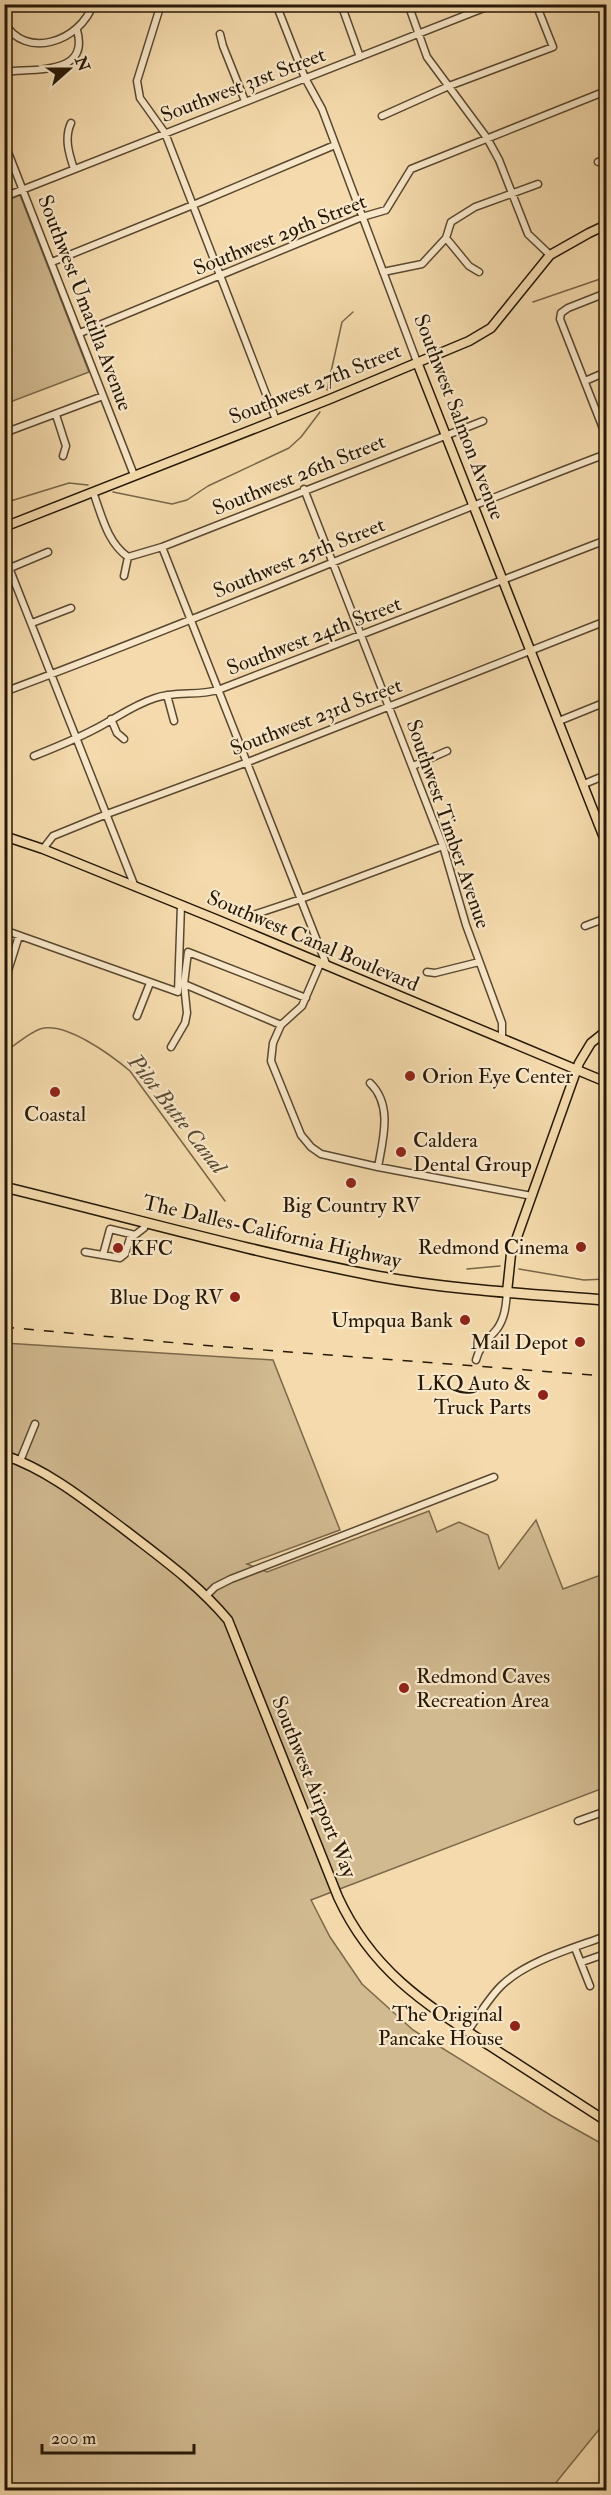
<svg xmlns="http://www.w3.org/2000/svg" width="611" height="2495" font-family="'IM FELL Double Pica',serif">
  <style>
    .green { fill: #d1b990; stroke: #7c684b; stroke-width: 1.5 }
    .lines { fill: none; stroke-linecap: round; stroke-linejoin: round }
    .stream { stroke: #786548; stroke-width: 1.5 }
    .minor-casing { stroke: #5a4830; stroke-width: 9 }
    .major-casing { stroke: #261806; stroke-width: 11 }
    .highway-casing { stroke: #261806; stroke-width: 12 }
    .minor { stroke: #f8e7c9; stroke-width: 6 }
    .major { stroke: #f4daac; stroke-width: 8 }
    .highway { stroke: #f4daac; stroke-width: 9 }
    .rail { stroke: #261806; stroke-width: 1.5; stroke-dasharray: 10 10; stroke-linecap: butt }
    .poi-dot { fill: #8f2418; stroke: #f8e7c9; stroke-width: 2 }
    .labels { text-anchor: middle; dominant-baseline: central; stroke-width: 4.5; stroke-linejoin: round; paint-order: stroke }
    .street-label { font-size: 21px; fill: #261806; stroke: #f8e7c9 }
    .poi-label { font-size: 21px; fill: #261806; stroke: #f8e7c9; text-anchor: end }
    .water-label { font-size: 22px; font-style: italic; fill: #5c4b32; stroke: #f8e7c9 }
  </style>
  <rect width="100%" height="100%" fill="#f4daac"/>
  <filter id="stains"><feTurbulence type="fractalNoise" baseFrequency=".00333" numOctaves="4"/><feColorMatrix values="0 0 0 0 .2 0 0 0 0 .09 0 0 0 0 .02 0 0 0 .5 -.17"/></filter>
  <radialGradient id="worn" r=".72"><stop offset=".6" stop-color="#630" stop-opacity="0"/><stop offset="1" stop-color="#630" stop-opacity=".3"/></radialGradient>
  <!-- green -->
  <path class="green" d="M20 195 89 372 5 404V201Z
    M4 1343 273 1360 340 1530 247 1564 267 1572 429 1511 437 1532 459 1522 488 1535 499 1569 536 1520 563 1589 606 1573V1787L311 1900 330 1937 362 1984 413 2030 552 2116 606 2146V2421L550 2490H5Z"/>
  <g class="lines">
    <!-- stream -->
    <path class="stream" d="M533 302 606 277
      M327 390 342 322 353 312
      M113 492 172 504 187 500 208 486 289 448 301 437 320 412
      M4 503 69 483 88 485
      M4 1052C16 1045 27 1034 40 1029 65 1021 111 1055 130 1071L225 1201
      M467 1269 500 1266
      M519 1269 584 1280 606 1279"/>
    <defs>
      <path id="minor" d="M161 4 137 81 140 98 165 133 276 420
        M276 4 305 78 322 109 417 362
        M341 4 360 57
        M408 4 427 57 487 138 499 160 528 234 550 255
        M601 4 606 19
        M4 22C25 61 81 41 93 4
        M220 34 223 46 245 101
        M4 72C34 68 90 76 77 30
        M382 116 449 86 553 47 536 4
        M71 123C64 138 69 154 74 169
        M4 142 134 475
        M598 162 606 159
        M4 197 494 4
        M446 238 469 266 479 272
        M52 262 193 205 335 145
        M383 272 422 264 446 238 451 222 475 207 538 184
        M606 293 568 308 561 313 560 319 606 436
        M80 333 362 217 386 210 411 169 606 91
        M585 381 606 372
        M56 415 66 446 63 456
        M4 433 103 396
        M304 489 443 846 466 925 502 1023V1038
        M93 492C102 516 107 542 128 557L124 576
        M162 547 327 966
        M4 555 135 887
        M128 557 162 547 483 421
        M10 568 48 552
        M32 623 71 608
        M4 692C207 617 405 530 606 454
        M167 695 174 721
        M111 719 117 733 124 739
        M559 721 606 702
        M34 756C54 748 74 740 93 730 115 719 131 706 155 698 176 691 197 696 218 690L606 540
        M413 766 447 751
        M584 784 606 775
        M604 803 606 802
        M43 849 53 836 107 814 248 762 606 621
        M247 917 301 899 443 846
        M585 926 606 918
        M4 930 178 992 181 905
        M320 964 302 1006 281 1025 273 1043 271 1061 301 1135 311 1147 321 1154 378 1167 532 1196
        M427 972 435 973 479 962
        M7 974 19 936
        M184 984 281 1025
        M137 1016 150 983
        M171 1047 185 1023 187 1013 184 984 188 952 306 998
        M370 1083C393 1105 383 1139 378 1167
        M85 1252 120 1258 125 1254 131 1235
        M103 1255 110 1229 135 1235 144 1228 146 1222
        M476 1360C480 1345 488 1340 497 1329 505 1318 506 1305 507 1292
        M20 1461 35 1424
        M207 1595 215 1587 231 1579 494 1477
        M578 1821 606 1811
        M575 1948 590 1986
        M582 1962 602 1955
        M468 2031C478 2016 488 1999 501 1986 526 1961 574 1948 606 1936"/>
      <path id="major" d="M417 362 606 843
        M4 527 330 399 469 341 491 328 550 255 589 233 606 225
        M4 836 43 849 218 920 606 1082
        M507 1292 511 1254 579 1063 591 1043 606 1031
        M4 1455C50 1471 86 1501 125 1530 161 1558 198 1584 228 1620L338 1897C372 1971 425 2004 490 2046 529 2071 568 2096 606 2121"/>
      <path id="highway" d="M4 1187C128 1217 251 1252 376 1276 452 1290 530 1294 606 1300"/>
    </defs>
    <!-- minor casing -->
    <use href="#minor" class="minor-casing"/>
    <!-- major casing -->
    <use href="#major" class="major-casing"/>
    <!-- highway casing -->
    <use href="#highway" class="highway-casing"/>
    <!-- minor -->
    <use href="#minor" class="minor"/>
    <!-- major -->
    <use href="#major" class="major"/>
    <!-- highway -->
    <use href="#highway" class="highway"/>
    <!-- rail -->
    <path class="rail" d="M4 1327 199 1345 606 1376"/>
  </g>
  <!-- markers -->
  <g class="poi-dot">
    <circle cx="410" cy="1076" r="6"/>
    <circle cx="55" cy="1092" r="6"/>
    <circle cx="401" cy="1152" r="6"/>
    <circle cx="351" cy="1183" r="6"/>
    <circle cx="581" cy="1247" r="6"/>
    <circle cx="118" cy="1248" r="6"/>
    <circle cx="235" cy="1297" r="6"/>
    <circle cx="465" cy="1320" r="6"/>
    <circle cx="580" cy="1342" r="6"/>
    <circle cx="543" cy="1395" r="6"/>
    <circle cx="404" cy="1688" r="6"/>
    <circle cx="515" cy="2026" r="6"/>
  </g>
  <g class="labels">
    <!-- street labels -->
    <g class="street-label">
      <text transform="translate(243 85) rotate(-21)">Southwest 31st Street</text>
      <text transform="translate(280 235) rotate(-22)">Southwest 29th Street</text>
      <text transform="translate(85 303) rotate(69)">Southwest Umatilla Avenue</text>
      <text transform="translate(315 384) rotate(-22)">Southwest 27th Street</text>
      <text transform="translate(459 417) rotate(69)">Southwest Salmon Avenue</text>
      <text transform="translate(299 475) rotate(-22)">Southwest 26th Street</text>
      <text transform="translate(299 558) rotate(-22)">Southwest 25th Street</text>
      <text transform="translate(314 636) rotate(-21)">Southwest 24th Street</text>
      <text transform="translate(316 717) rotate(-21)">Southwest 23rd Street</text>
      <text transform="translate(448 824) rotate(71)">Southwest Timber Avenue</text>
      <text transform="translate(313 941) rotate(23)">Southwest Canal Boulevard</text>
      <text transform="translate(272 1232) rotate(13)">The Dalles-California Highway</text>
      <text transform="translate(314 1787) rotate(68)">Southwest Airport Way</text>
    </g>
    <!-- poi labels -->
    <g class="poi-label">
      <text x="422" y="1076" text-anchor="start">Orion Eye Center</text>
      <text x="55" y="1114" text-anchor="middle">Coastal</text>
      <text x="413" y="1140" text-anchor="start">Caldera<tspan x="413" dy="24">Dental Group</tspan></text>
      <text x="351" y="1205" text-anchor="middle">Big Country RV</text>
      <text x="569" y="1247">Redmond Cinema</text>
      <text x="130" y="1248" text-anchor="start">KFC</text>
      <text x="223" y="1297">Blue Dog RV</text>
      <text x="453" y="1320">Umpqua Bank</text>
      <text x="568" y="1342">Mail Depot</text>
      <text x="531" y="1383">LKQ Auto &amp;<tspan x="531" dy="24">Truck Parts</tspan></text>
      <text x="416" y="1676" text-anchor="start">Redmond Caves<tspan x="416" dy="24">Recreation Area</tspan></text>
      <text x="503" y="2014">The Original<tspan x="503" dy="24">Pancake House</tspan></text>
    </g>
    <!-- water labels -->
    <g class="water-label">
      <text transform="translate(177 1114) rotate(52)">Pilot Butte Canal</text>
    </g>
  </g>
  <!-- margin -->
  <rect width="611" height="2495" fill="none" stroke="#f4daac" stroke-width="24"/>
  <rect x="6" y="6" width="599" height="2483" fill="none" stroke="#261806" stroke-width="3"/>
  <rect x="12" y="12" width="587" height="2471" fill="none" stroke="#261806" stroke-width="1.5"/>
  <!-- north arrow -->
  <g transform="translate(69 69) rotate(69)" stroke="#f8e7c9" stroke-width="4.5" paint-order="stroke">
  <path d="M0-4.5L10 22L0 15L-10 22Z" fill="#261806"/>
  <text y="-9" font-size="16" font-weight="bold" text-anchor="middle" fill="#261806">N</text>
  </g>
  <!-- scale -->
  <path d="M42 2444v9h152v-9" fill="none" stroke="#261806" stroke-width="3"/>
  <text x="51" y="2444" font-size="18" fill="#261806" stroke="#f8e7c9" stroke-width="4.5" paint-order="stroke">200 m</text>
  <rect width="100%" height="100%" filter="url(#stains)"/>
  <rect width="100%" height="100%" fill="url(#worn)"/>
</svg>
